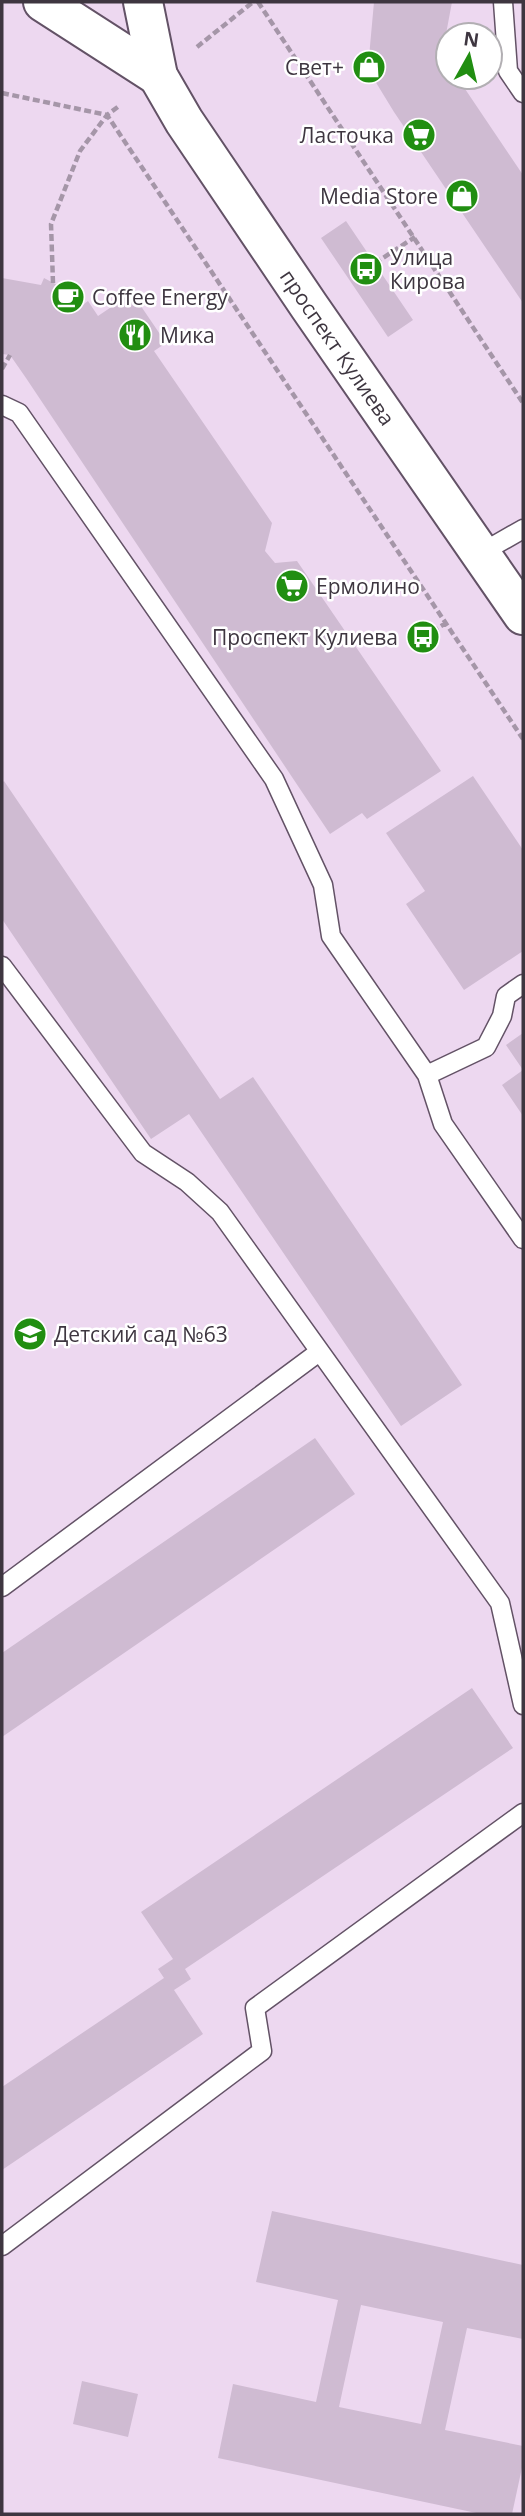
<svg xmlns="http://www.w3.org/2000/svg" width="525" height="2516" font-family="'Open Sans',sans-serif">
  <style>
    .building { fill: #cfbbd2; fill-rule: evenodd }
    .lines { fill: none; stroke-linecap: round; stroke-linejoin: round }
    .lane-casing { stroke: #635266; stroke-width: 21 }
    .secondary-casing { stroke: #635266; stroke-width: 42 }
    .path { stroke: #a596a8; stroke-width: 4.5; stroke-dasharray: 7 3.5; stroke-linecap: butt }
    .lane { stroke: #fff; stroke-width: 18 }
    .secondary { stroke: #fff; stroke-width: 38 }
    .labels { text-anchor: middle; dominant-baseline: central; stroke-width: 5; stroke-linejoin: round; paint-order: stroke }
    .poi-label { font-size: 21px; fill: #3e3640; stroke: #fff; text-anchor: start }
    .street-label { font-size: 21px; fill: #3e3640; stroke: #fff }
  </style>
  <rect width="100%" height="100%" fill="#edd8f0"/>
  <!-- building -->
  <path class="building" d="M374 2H452L443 50 448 61V77H457L523 175V303L394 112 372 76 359 79 355 59 369 57Z
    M346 221 413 320 388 337 321 238Z
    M2 278 41 285 44 278 63 288 66 286 80 307 88 301 98 316 132 293 166 343 154 351 272 523 265 551 275 563 297 561 441 771 367 819 362 813 330 834 26 378 10 355 2 354Z
    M473 776 523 850V951L464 990 406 904 425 891 386 833Z
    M4 781 220 1099 253 1077 462 1385 401 1426 189 1114 151 1139 2 919V783Z
    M523 1033V1070L506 1045Z
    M523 1070V1116L502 1085Z
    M315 1438 355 1494 2 1737V1653Z
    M472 1688 513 1748 185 1969 191 1979 174 1990 203 2034 2 2170V2087L164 1978 158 1969 173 1959 141 1912Z
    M272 2211 523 2265V2339L467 2328 445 2430 523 2446V2463L512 2514H481L218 2458 233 2384 316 2402 338 2300 256 2282ZM361 2305 443 2322 421 2424 339 2407Z
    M82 2381 138 2394 128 2437 73 2424Z"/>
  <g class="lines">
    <defs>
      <path id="lane" d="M503 2 508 71 523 93
        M2 405 19 413 274 779 323 885 331 936 427 1075 486 1047 502 1016 506 996 523 984
        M481 553 523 529
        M2 966 143 1153 187 1182 220 1212 500 1603 523 1705
        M427 1075 443 1124 523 1239
        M2 1587 319 1352
        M2 2246 262 2051 255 2008 523 1813"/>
      <g id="secondary">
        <path d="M43 2 158 76"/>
        <path id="s1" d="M143 2 158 76 184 121 309 306 523 615"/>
      </g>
    </defs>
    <!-- lane casing -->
    <use href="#lane" class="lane-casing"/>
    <!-- secondary casing -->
    <use href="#secondary" class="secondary-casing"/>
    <!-- path -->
    <path class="path" d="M258 2 523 403
      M197 47 253 2
      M2 93 107 115 523 739
      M366 269 415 237
      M53 283 51 224 80 151 107 115 119 106
      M2 369 10 355
      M423 637 446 623"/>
    <!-- lane -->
    <use href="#lane" class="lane"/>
    <!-- secondary -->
    <use href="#secondary" class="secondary"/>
  </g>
  <!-- icons -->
  <defs>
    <symbol id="shop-disc" viewBox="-11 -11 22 22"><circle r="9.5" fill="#218e11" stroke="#fff"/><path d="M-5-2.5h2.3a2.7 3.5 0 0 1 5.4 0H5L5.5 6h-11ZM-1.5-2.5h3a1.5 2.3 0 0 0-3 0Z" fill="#fff"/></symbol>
    <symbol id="supermarket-disc" viewBox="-11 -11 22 22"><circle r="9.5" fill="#218e11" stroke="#fff"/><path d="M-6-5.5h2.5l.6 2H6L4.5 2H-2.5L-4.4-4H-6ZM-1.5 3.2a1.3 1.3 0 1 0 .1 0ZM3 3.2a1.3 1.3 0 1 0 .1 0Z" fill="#fff"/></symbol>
    <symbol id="bus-disc" viewBox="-11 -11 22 22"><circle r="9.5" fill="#218e11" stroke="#fff"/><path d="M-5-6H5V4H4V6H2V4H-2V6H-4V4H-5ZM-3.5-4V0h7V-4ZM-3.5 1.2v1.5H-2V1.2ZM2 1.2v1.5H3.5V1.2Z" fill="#fff"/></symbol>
    <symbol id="cafe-disc" viewBox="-11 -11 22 22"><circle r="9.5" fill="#218e11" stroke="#fff"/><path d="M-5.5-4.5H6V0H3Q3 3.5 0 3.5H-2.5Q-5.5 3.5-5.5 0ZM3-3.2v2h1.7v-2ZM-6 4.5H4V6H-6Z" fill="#fff"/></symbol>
    <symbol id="restaurant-disc" viewBox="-11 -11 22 22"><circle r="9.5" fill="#218e11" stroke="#fff"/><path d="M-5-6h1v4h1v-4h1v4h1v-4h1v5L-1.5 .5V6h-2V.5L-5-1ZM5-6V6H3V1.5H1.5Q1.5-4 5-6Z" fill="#fff"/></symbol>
    <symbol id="school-disc" viewBox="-11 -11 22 22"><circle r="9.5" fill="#218e11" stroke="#fff"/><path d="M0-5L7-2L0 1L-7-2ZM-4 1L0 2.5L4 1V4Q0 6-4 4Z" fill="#fff"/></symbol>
  </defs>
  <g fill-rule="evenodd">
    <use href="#shop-disc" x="350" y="48" width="38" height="38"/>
    <use href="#supermarket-disc" x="400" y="116" width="38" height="38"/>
    <use href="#shop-disc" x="443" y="177" width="38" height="38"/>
    <use href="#bus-disc" x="347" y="250" width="38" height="38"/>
    <use href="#cafe-disc" x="49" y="278" width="38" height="38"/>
    <use href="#restaurant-disc" x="116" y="316" width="38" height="38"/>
    <use href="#supermarket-disc" x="273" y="567" width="38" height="38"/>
    <use href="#bus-disc" x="404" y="618" width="38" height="38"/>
    <use href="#school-disc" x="11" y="1315" width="38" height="38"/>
  </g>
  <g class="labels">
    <!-- poi labels -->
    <g class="poi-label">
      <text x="344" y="67" text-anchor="end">Свет+</text>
      <text x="394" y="135" text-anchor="end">Ласточка</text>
      <text x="438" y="196" text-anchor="end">Media Store</text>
      <text x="390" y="257">Улица<tspan x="390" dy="24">Кирова</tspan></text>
      <text x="92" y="297">Coffee Energy</text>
      <text x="160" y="335">Мика</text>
      <text x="316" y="586">Ермолино</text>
      <text x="398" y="637" text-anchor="end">Проспект Кулиева</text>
      <text x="54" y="1334">Детский сад №63</text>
    </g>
    <!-- street labels -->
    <g class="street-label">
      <text stroke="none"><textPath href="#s1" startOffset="401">проспект Кулиева</textPath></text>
    </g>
  </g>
  <!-- border -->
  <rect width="525" height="2516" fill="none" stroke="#3e3640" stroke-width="7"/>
  <!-- north arrow -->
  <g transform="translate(469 56) rotate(8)"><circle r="33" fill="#ffffff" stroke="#b2afb3" stroke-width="2"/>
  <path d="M0-5L12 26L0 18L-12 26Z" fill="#218e11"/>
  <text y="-10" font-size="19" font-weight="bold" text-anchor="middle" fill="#3e3640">N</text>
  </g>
</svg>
